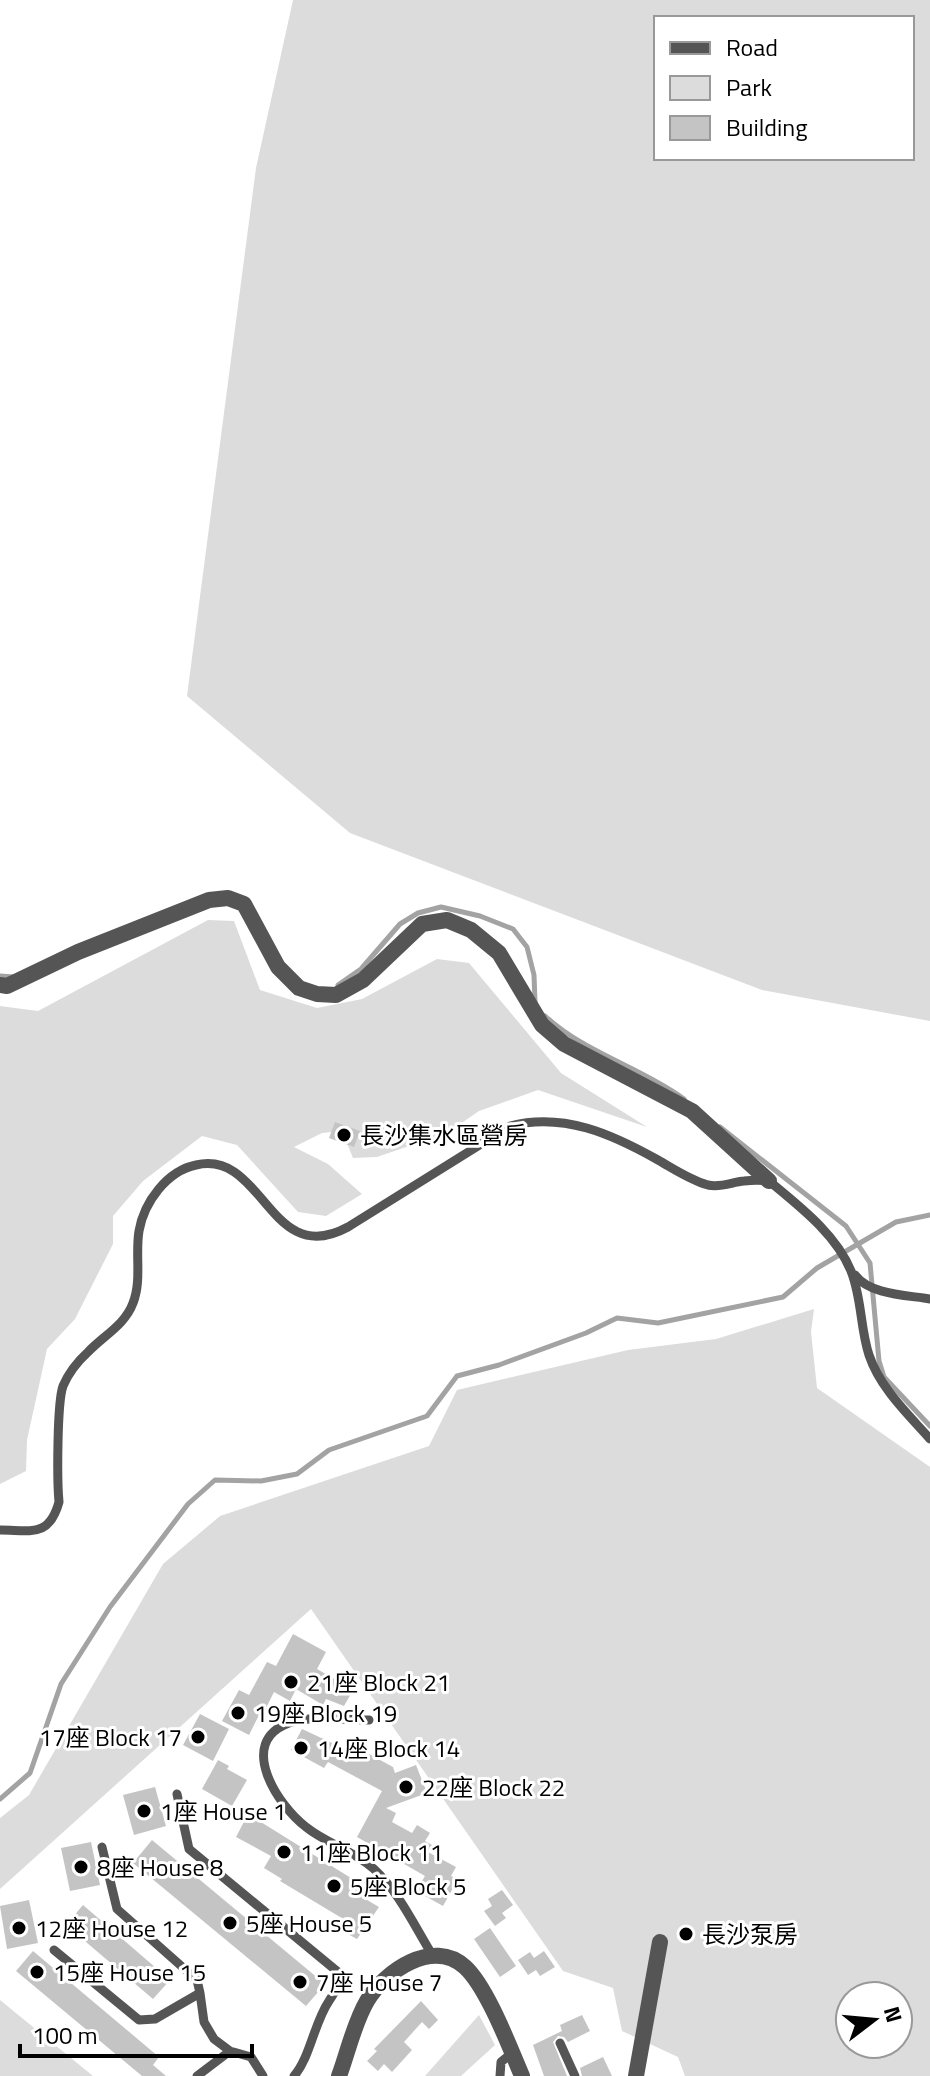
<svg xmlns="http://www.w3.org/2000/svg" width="930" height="2076" font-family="'Titillium Web','Noto Sans TC',sans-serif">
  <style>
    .green { fill: #dcdcdc; fill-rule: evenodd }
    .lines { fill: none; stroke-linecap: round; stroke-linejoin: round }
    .stream { stroke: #a3a3a3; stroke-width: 5 }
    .building { fill: #c4c4c4 }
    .service { stroke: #555; stroke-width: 9 }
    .minor { stroke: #555; stroke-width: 16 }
    .poi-dot { fill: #000; stroke: #fff; stroke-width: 3 }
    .labels { text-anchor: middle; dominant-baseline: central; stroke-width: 6; stroke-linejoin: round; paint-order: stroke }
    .poi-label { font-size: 24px; fill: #000; stroke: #fff; text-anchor: start }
  </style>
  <rect width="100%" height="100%" fill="#fff"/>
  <!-- green -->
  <path class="green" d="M293 0H930V1021L762 990 350 833 187 696 256 168ZM912 18V158H656V18Z
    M208 920 234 921 260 990 317 1008 362 999 437 959 469 963 561 1073 647 1127 538 1090 479 1111 447 1133 377 1157 353 1158 342 1131 322 1133 294 1147 328 1164 362 1194 326 1216 298 1212 237 1145 202 1136 143 1181 113 1216V1244L75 1319 47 1349 27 1440 26 1471 0 1484V1006L38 1011Z
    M814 1309 811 1332 817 1388 930 1467V2076H685L678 2057 622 2031 613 1988 563 1971 311 1609 0 1889V1818L29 1795 163 1564 220 1516 429 1446 457 1390 628 1350 716 1339ZM850 1996H898V2044H850Z
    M0 2000 93 2076H0Z
    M479 2015 495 2045 461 2076H425Z"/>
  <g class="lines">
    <!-- stream -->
    <path class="stream" d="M0 976 14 977
      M338 985 361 969 400 924 418 913 441 907 480 916 513 929 527 947 534 975 535 1002
      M545 1016C585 1053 640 1067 684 1099
      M720 1127 846 1226 870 1263 879 1361 884 1377 930 1426
      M0 1799 30 1773 61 1684 110 1607 188 1504 215 1480 261 1481 297 1474 329 1450 427 1416 457 1376 499 1365 586 1333 617 1318 658 1323 783 1297 817 1268 896 1222 930 1215"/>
  </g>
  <!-- building -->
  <path class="building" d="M335 1122 360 1131 354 1147 329 1138Z
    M293 1634 326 1652 317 1669 338 1681 341 1676 356 1685 344 1706 326 1699 323 1705 296 1689 290 1701 274 1692 262 1716 259 1715 249 1735 222 1721 239 1690 249 1695 267 1662 276 1666Z
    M200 1714 229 1729 213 1761 183 1745Z
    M302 1729 345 1749 347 1745 368 1756 369 1754 393 1767 395 1773 416 1765 427 1793 386 1808 396 1813 392 1822 412 1833 417 1825 430 1833 425 1841 432 1845 428 1852 456 1867 451 1876 458 1879 443 1906 416 1891 425 1876 357 1837 382 1791 328 1762 324 1768 291 1750Z
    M218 1760 229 1766 227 1769 247 1780 232 1806 202 1789Z
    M155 1787 166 1826 134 1835 123 1795Z
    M248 1814 367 1888 362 1897 379 1907 357 1939 344 1932 350 1923 280 1881 282 1879 264 1868 271 1856 236 1837Z
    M152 1840 325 1984 306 2006 133 1863Z
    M91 1842 100 1885 70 1891 61 1848Z
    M502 1890 513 1905 502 1913 506 1918 495 1926 484 1911 492 1906 488 1899Z
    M29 1900 38 1943 7 1949 0 1906Z
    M83 1905 170 1980 153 1999 66 1925Z
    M490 1928 516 1966 500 1977 474 1939Z
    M33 1951 159 2057 153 2065 166 2076H142L16 1971Z
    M544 1951 555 1967 540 1976 536 1970 528 1975 518 1960 530 1952 534 1958Z
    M421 2001 438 2020 429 2029 422 2022 404 2042 412 2050 392 2072 384 2064 378 2071 367 2061 377 2051 374 2049Z
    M582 2015 590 2031 568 2042 564 2037 558 2036 553 2042 567 2076H544L533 2045 562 2031 560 2025Z
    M603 2057 612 2076H582L580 2068Z"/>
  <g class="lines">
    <!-- service -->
    <path class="service" d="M855 1275C870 1295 907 1295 930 1299
      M0 1530C31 1530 49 1538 59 1502 57 1481 57 1403 63 1386 69 1372 77 1362 88 1352 103 1336 125 1325 133 1303 142 1280 135 1255 139 1231 144 1202 167 1171 196 1165 264 1149 269 1270 348 1227L510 1126C563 1112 612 1134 658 1160 674 1169 690 1180 708 1185 721 1188 732 1182 744 1181 753 1180 761 1180 769 1181 799 1206 836 1234 851 1271 862 1298 860 1328 869 1355 880 1388 908 1414 930 1439
      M369 1720C344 1720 312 1715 289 1723 236 1742 278 1806 306 1827 327 1844 353 1850 374 1869 399 1892 415 1927 433 1956
      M177 1794 189 1849 338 1972C341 1985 335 1991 329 2001 314 2023 310 2058 294 2076
      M54 1950 139 2020 155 2019 200 1993 197 1980 117 1909 102 1847
      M200 1993 204 2022 214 2039 230 2051 251 2057 263 2076
      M560 2043 575 2076
      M197 2076 230 2051
      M500 2076 501 2062 512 2053"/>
    <!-- minor -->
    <path class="minor" d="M0 985 7 986 78 952 209 900 228 898 244 904 278 967 299 988 317 994 336 995 363 980 422 924 447 920 471 930 499 953 542 1025 564 1044 692 1111 769 1181
      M339 2076C348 2052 354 2023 367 2001 385 1971 433 1938 465 1967 487 1987 510 2048 522 2076
      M636 2076 660 1942"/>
  </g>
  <!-- markers -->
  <g class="poi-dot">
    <circle cx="344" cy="1135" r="8"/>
    <circle cx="291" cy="1682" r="8"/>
    <circle cx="238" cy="1713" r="8"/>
    <circle cx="198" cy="1737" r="8"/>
    <circle cx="301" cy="1748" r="8"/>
    <circle cx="406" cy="1787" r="8"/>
    <circle cx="144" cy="1811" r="8"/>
    <circle cx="284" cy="1852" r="8"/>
    <circle cx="81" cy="1867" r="8"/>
    <circle cx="334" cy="1886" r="8"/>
    <circle cx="230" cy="1923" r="8"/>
    <circle cx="19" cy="1928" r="8"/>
    <circle cx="686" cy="1934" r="8"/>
    <circle cx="37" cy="1972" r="8"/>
    <circle cx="300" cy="1982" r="8"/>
  </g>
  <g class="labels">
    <!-- poi labels -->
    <g class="poi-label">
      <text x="360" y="1135">長沙集水區營房</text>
      <text x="307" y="1682">21座 Block 21</text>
      <text x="254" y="1713">19座 Block 19</text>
      <text x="182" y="1737" text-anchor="end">17座 Block 17</text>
      <text x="317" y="1748">14座 Block 14</text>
      <text x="422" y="1787">22座 Block 22</text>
      <text x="160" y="1811">1座 House 1</text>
      <text x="300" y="1852">11座 Block 11</text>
      <text x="97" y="1867">8座 House 8</text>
      <text x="350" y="1886">5座 Block 5</text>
      <text x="246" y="1923">5座 House 5</text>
      <text x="35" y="1928">12座 House 12</text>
      <text x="702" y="1934">長沙泵房</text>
      <text x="53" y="1972">15座 House 15</text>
      <text x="316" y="1982">7座 House 7</text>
    </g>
  </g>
  <!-- legend -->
  <rect x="654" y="16" width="260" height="144" fill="#ffffff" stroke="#999999" stroke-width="2"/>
  <rect x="670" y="42" width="40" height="12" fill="#555555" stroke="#999999" stroke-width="2"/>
  <text x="726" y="56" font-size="24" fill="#000000">Road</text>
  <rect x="670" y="76" width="40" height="24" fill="#dcdcdc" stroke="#999999" stroke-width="2"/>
  <text x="726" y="96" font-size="24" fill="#000000">Park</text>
  <rect x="670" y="116" width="40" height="24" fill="#c4c4c4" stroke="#999999" stroke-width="2"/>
  <text x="726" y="136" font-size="24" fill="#000000">Building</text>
  <!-- north arrow -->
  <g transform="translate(874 2020) rotate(74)"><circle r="38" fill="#ffffff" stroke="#999999" stroke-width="2"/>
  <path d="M0-6L14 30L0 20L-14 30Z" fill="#000000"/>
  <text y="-12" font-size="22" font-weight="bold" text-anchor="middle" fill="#000000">N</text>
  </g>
  <!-- scale -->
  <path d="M20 2044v12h232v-12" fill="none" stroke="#000000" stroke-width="4"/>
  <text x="32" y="2044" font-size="24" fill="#000000" stroke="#ffffff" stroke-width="6" paint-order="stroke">100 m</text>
</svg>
